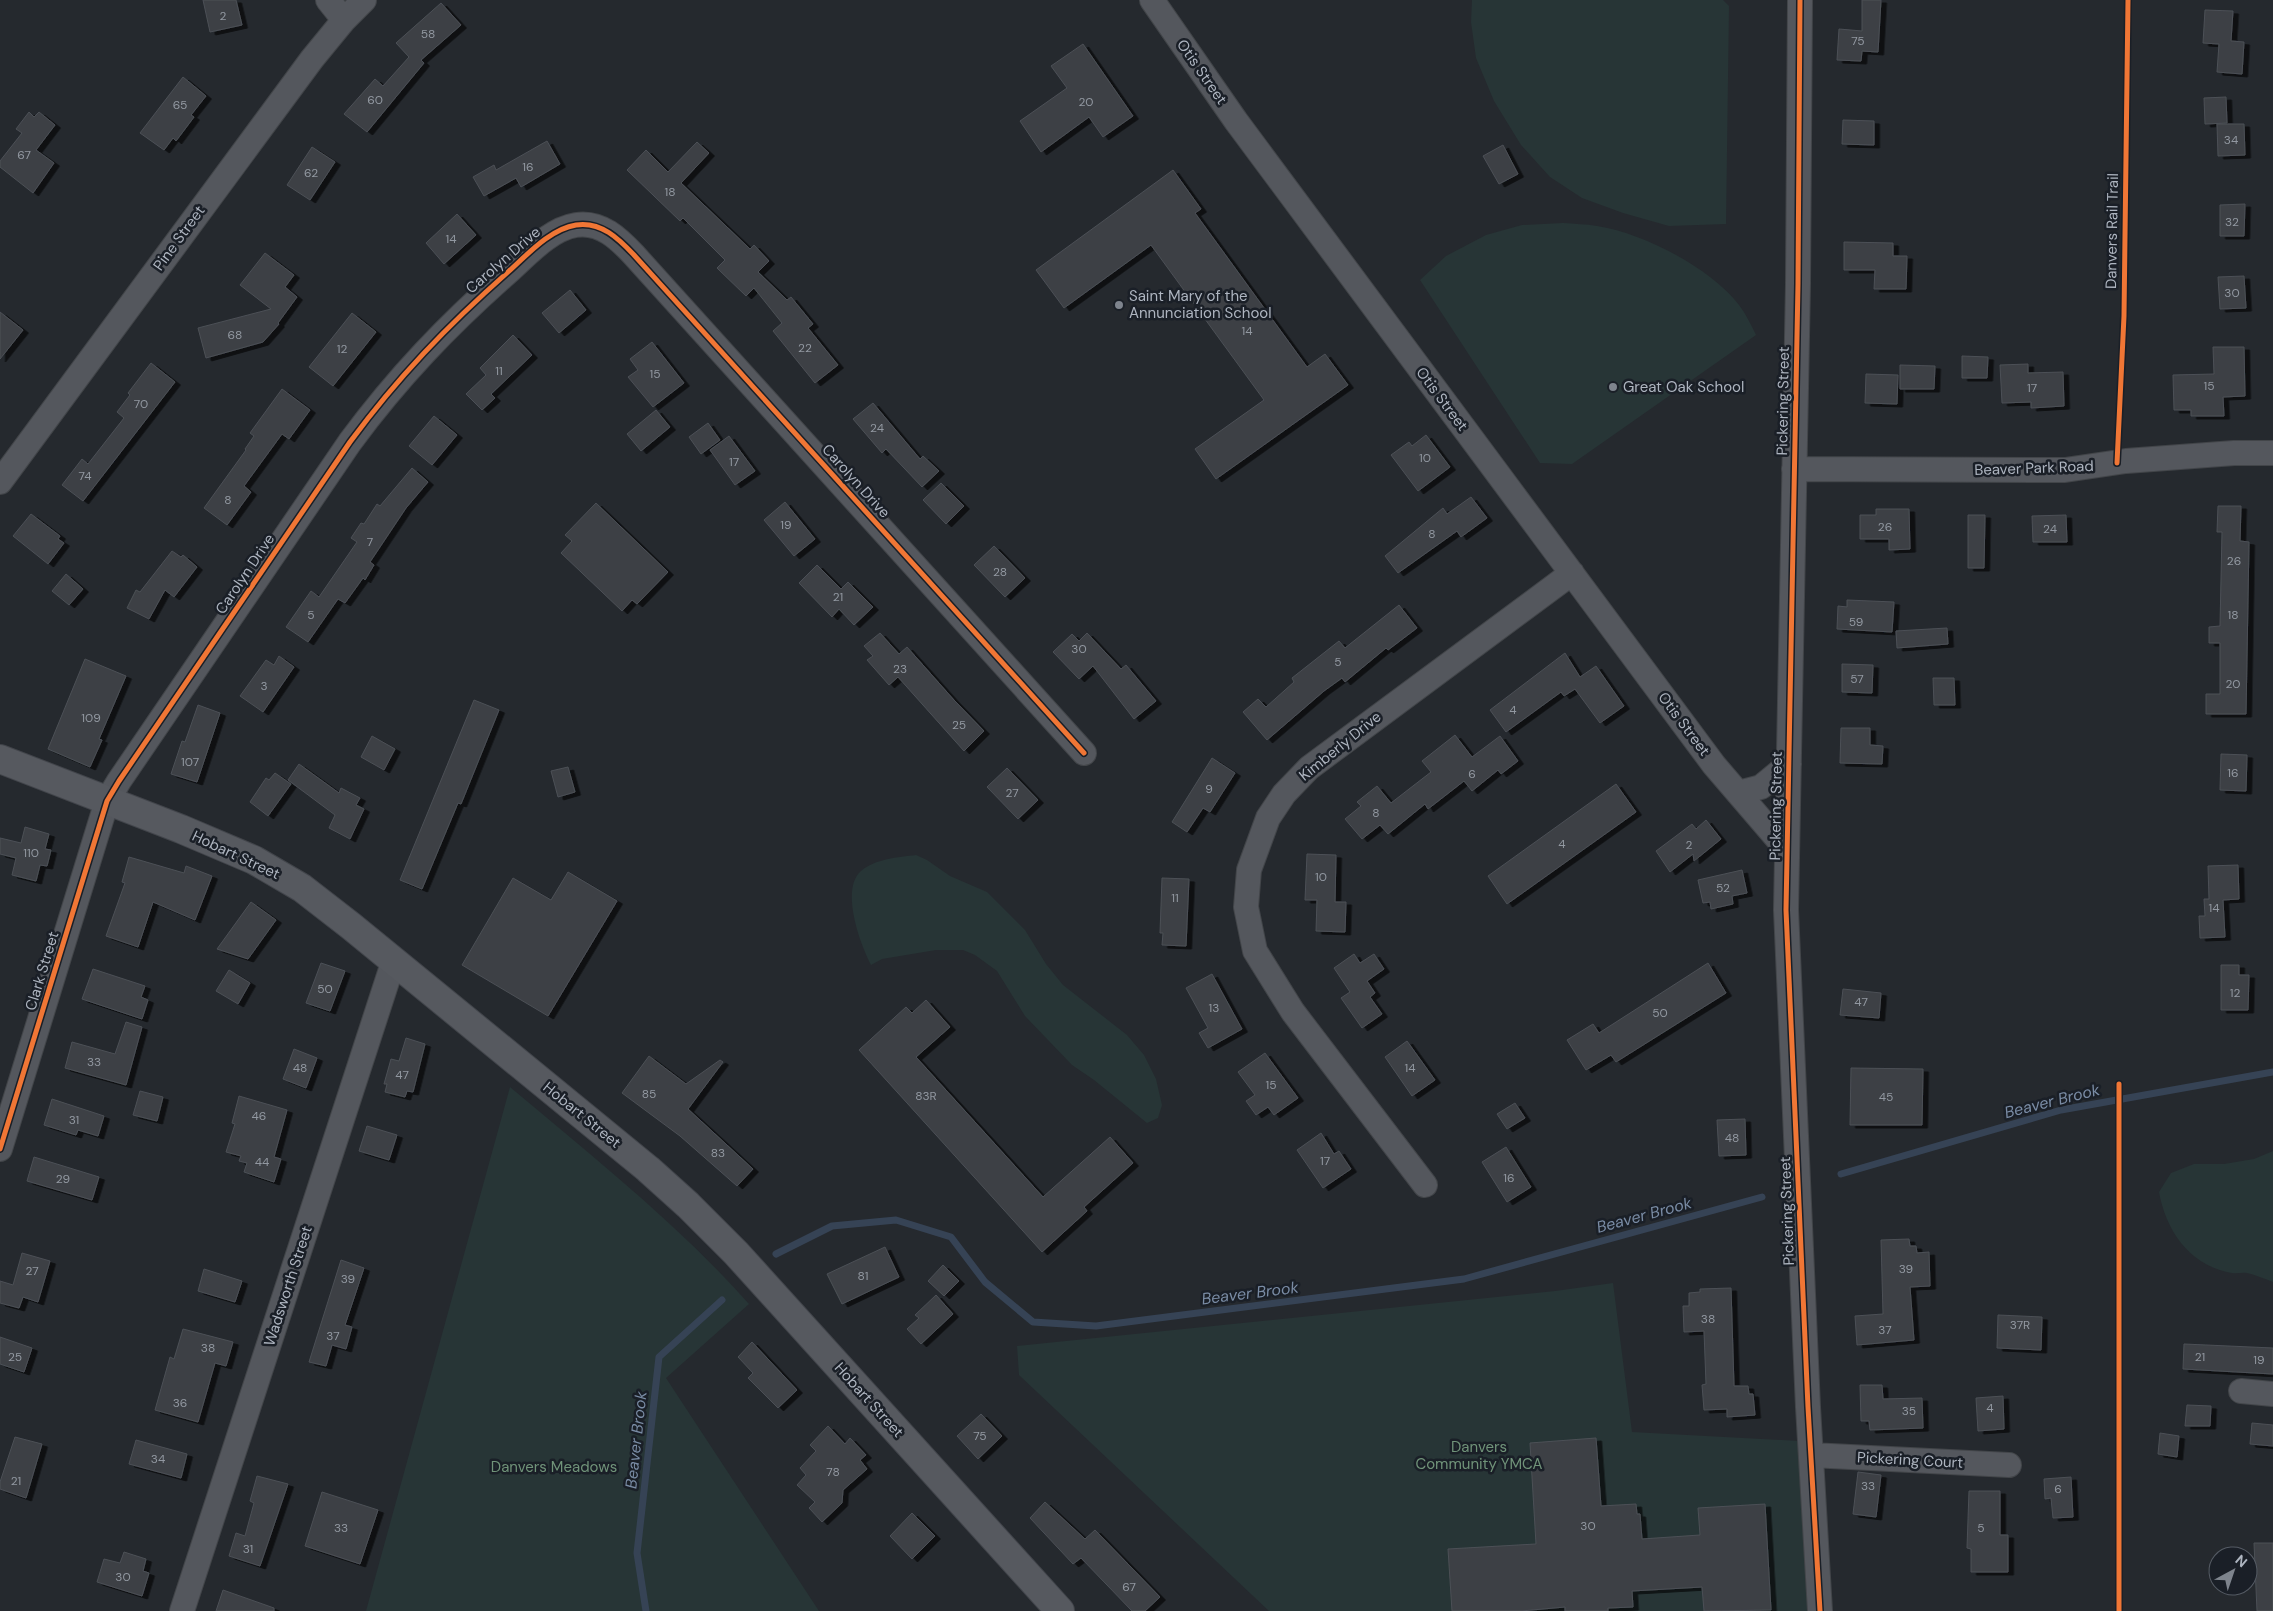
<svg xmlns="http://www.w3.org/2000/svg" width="2273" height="1611" font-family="'DM Sans',sans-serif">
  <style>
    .green { fill: #273536 }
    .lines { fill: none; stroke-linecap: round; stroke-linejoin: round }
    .stream { stroke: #364355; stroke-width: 7 }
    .building { fill: #3d4045; stroke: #4c5056; filter: url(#shadow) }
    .minor-casing { stroke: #424549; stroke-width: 26 }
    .major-casing { stroke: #42454b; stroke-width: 30 }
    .minor { stroke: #54575d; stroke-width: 24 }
    .major { stroke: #56595f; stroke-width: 28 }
    .cycleway-casing { stroke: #1a1f27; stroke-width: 8 }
    .cycleway { stroke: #f07635; stroke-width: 5 }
    .poi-dot { fill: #7e848d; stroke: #1a1f27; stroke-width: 2 }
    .labels { text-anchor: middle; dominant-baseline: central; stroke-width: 5; stroke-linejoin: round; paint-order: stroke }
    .number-label { font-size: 12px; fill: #9298a1 }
    .street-label { font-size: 15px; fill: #aeb5c0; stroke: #1a1f27 }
    .poi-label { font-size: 15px; fill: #aeb5c0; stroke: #1a1f27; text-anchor: start }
    .park-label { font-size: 15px; fill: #709379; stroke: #1a1f27 }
    .water-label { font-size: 16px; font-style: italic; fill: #7a8ca5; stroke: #1a1f27 }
  </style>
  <defs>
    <filter id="shadow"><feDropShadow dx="5.5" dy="3" stdDeviation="0" flood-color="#0009"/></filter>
  </defs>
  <rect width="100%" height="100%" fill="#25292e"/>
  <!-- green -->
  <path class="green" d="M1472 0H1723L1729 6 1726 224 1669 226 1623 213 1582 198 1550 177 1521 145 1494 101 1476 58 1471 22Z
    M1563 223C1574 224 1586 224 1597 226 1643 233 1711 268 1739 305 1746 314 1751 325 1756 335L1572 464 1540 463 1420 280 1446 256 1486 235 1522 225Z
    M916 855 927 860 950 876 987 892 1025 930 1046 964 1063 985 1127 1035 1144 1055 1156 1079 1162 1105 1158 1118 1147 1123 1094 1080 1072 1065 1025 1016 997 971 975 955 963 950H936L882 959 871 965C860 944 840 889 861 871 875 859 898 857 916 855Z
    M510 1087C593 1157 677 1223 749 1304L666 1378 819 1611H366Z
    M2273 1151V1282C2265 1279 2256 1275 2247 1273 2242 1272 2237 1274 2232 1273 2190 1266 2166 1231 2159 1192L2171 1173 2194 1164H2224L2254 1159Z
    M1613 1283 1632 1432 1799 1441 1809 1611H1269L1019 1375 1017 1346 1555 1291Z"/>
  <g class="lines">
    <!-- stream -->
    <path class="stream" d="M1841 1174 2061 1110 2273 1072
      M776 1254 832 1226 896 1220 951 1237 985 1282 1033 1322 1096 1326 1464 1279 1762 1197
      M646 1611 637 1553 659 1357 722 1300"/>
  </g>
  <!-- building -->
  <path class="building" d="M203 0H236L242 25 210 32Z
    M1862 0H1881L1878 52 1862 51 1861 61 1837 60 1839 29 1862 31Z
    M441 3 461 25 421 60 424 63 367 132 344 114 375 79 383 86 409 57 396 43Z
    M2205 10 2233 11 2231 41 2244 42 2242 74 2217 72 2219 44 2203 43Z
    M1083 44 1133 116 1103 137 1089 117 1041 152 1020 121 1067 88 1051 66Z
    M183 77 206 96 191 115 194 117 176 141 173 138 164 150 140 133Z
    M2226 97 2227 123 2205 124 2204 98Z
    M29 112 34 117 39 112 55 125 36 150 54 163 33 193 0 167V161L22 133 16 129Z
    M1843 120 1874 121V145L1842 144Z
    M2217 124H2244L2245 155 2218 156Z
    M547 141 560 164 521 187 516 178 484 196 473 177 494 165 496 170Z
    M697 142 709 153 681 183 750 249 754 245 769 261 758 272 787 300 791 297 813 324 808 328 838 365 815 383 773 331 782 323 754 288 746 296 717 268 725 260 683 218 680 221 627 170 646 150 668 172Z
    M1503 145 1518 174 1499 184 1483 156Z
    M312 147 335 162 310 200 287 185Z
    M1173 170 1201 209 1195 213 1307 367 1325 354 1348 385 1216 479 1195 449 1264 400 1151 245 1064 308 1036 270Z
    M2245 204 2244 236H2220V205Z
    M457 214 476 235 444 264 426 243Z
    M1844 242 1893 243V256H1907L1906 289H1874L1875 270H1844Z
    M265 253 294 275 285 287 297 297 278 323 279 324 263 342 206 358 198 328 271 309 240 285Z
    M2244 276 2246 308 2220 309 2218 277Z
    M570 290 586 310 559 333 542 313Z
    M0 312 23 330 0 359Z
    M352 313 376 332 333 386 309 367Z
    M513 335 532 355 491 394 495 398 482 410 466 394 486 375 480 368Z
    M652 342 684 383 653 407 628 377 638 370 630 359Z
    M2213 347H2244L2245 396 2223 397 2224 416H2191V410H2174L2173 375 2214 374Z
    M1962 356 1988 357 1987 378H1962Z
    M151 363 175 382 83 501 62 485 82 459 88 464 124 418 117 412 130 395 128 393Z
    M2028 364V373L2063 372 2064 406 2031 408V402L2002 403 2000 365Z
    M1900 365 1935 366 1934 389H1900Z
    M1866 374 1898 375 1897 404 1865 403Z
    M282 389 310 410 289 439 282 434 244 486 251 492 227 525 204 508 246 450 245 449 254 436 250 433Z
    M873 403 920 459 923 456 939 471 922 487 886 449 882 453 853 419Z
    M656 410 670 427 641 451 627 434Z
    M434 416 457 435 432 465 409 446Z
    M708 423 720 440 701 454 689 437Z
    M1426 435 1450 467 1418 491 1391 455 1409 442 1412 446Z
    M729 436 755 471 735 485 710 450Z
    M412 468 428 482 406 508 370 562 374 565 365 580 363 578 345 603 338 599 308 642 286 627 311 591 319 597 357 542 351 538 361 523 364 524 377 504 380 506Z
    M941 483 964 506 946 524 923 500Z
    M1471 497 1487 518 1461 537 1457 531 1398 573 1385 556 1443 508 1447 514Z
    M785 502 815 539 794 556 764 520Z
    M596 503 668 572 637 604 632 600 622 611 561 553 572 541 565 535Z
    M2218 506H2241L2240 541 2249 542 2246 714H2206V694H2220V643H2209V627L2220 626 2222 532H2217Z
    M1876 509H1909L1910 549 1889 550V539H1860V515H1876Z
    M31 514 60 536 58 539 64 543 48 564 13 536Z
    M1968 515H1985L1984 568H1968Z
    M2066 515 2067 542H2033L2032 516Z
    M994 546 1025 578 1005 597 974 565Z
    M172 551 181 557 183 555 197 567 174 597 165 590 149 619 127 608 136 590 140 592Z
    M817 565 841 589 848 582 873 607 854 625 839 609 832 617 799 583Z
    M66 574 83 589 69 605 52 591Z
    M1847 600 1894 602 1892 632 1837 629 1838 606 1847 607Z
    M1399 605 1417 628 1388 650 1386 648 1345 682 1342 678 1324 691 1267 740 1243 712 1258 699 1266 707 1294 682 1292 678 1339 641 1345 648Z
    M1947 628 1948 644 1897 648 1896 631Z
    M880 633 899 654 907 647 954 700 984 731 964 751 898 677 889 685 867 660 873 656 864 646Z
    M1087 633 1121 669 1126 665 1156 701 1134 719 1093 666 1079 679 1053 652 1072 634 1079 641Z
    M1565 653 1580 677 1596 666 1624 706 1600 723 1575 689 1564 696 1561 692 1506 732 1490 710Z
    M279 656 294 667 263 712 240 696 266 660 274 665Z
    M85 659 126 676 99 739 102 740 90 767 48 749Z
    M1842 664 1873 665 1872 693 1842 692Z
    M1933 678H1954L1955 705H1934Z
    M474 700 499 710 461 804 458 803 422 889 400 880Z
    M198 705 220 713 197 782 171 774 182 741 185 742Z
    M1841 728H1870V745L1883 746 1882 764 1840 763Z
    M1455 735 1472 757 1500 736 1518 761 1501 774 1498 770 1472 791 1464 781 1428 809 1425 804 1388 834 1380 825 1362 839 1345 819 1361 806 1357 802 1377 786 1391 803 1431 772 1422 761Z
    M372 736 395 749 384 770 361 757Z
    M2221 754 2247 755 2246 791 2220 790Z
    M1212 758 1235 773 1210 812 1203 808 1187 832 1172 822Z
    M299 764 339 793 341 788 360 798 356 805 364 809 350 839 329 828 335 815 288 780Z
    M568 767 575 792 558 797 551 771Z
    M1007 768 1038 800 1018 819 987 787Z
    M275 773 291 784 268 816 250 802 266 778 269 780Z
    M1616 784 1636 812 1507 904 1488 876Z
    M1706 820 1721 839 1694 861 1693 854 1670 872 1656 851 1692 824 1696 829Z
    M25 827 49 834 45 849 51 850 47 866 40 865 36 881 12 875 16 858 0 854V838L21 843Z
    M1307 854 1336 855 1335 902H1346L1345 932 1316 931 1317 900H1305Z
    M129 857 184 873 186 866 212 876 195 920 153 902 138 947 106 936 125 883 122 882Z
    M2238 865 2239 899 2223 900 2225 937 2200 938 2199 916H2205L2204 899H2209L2208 866Z
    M1742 870 1747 893 1732 896 1733 904 1711 909 1710 902 1703 903 1698 880Z
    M568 872 617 901 548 1016 462 965 513 878 551 900Z
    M1162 878 1189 879 1186 946 1162 945 1163 933H1160Z
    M251 902 276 920 248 959 217 949Z
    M1354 954 1360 963 1374 954 1384 969 1367 981 1375 993 1370 997 1382 1014 1362 1028 1341 998 1350 992 1334 968Z
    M321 963 345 971 330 1011 306 1003Z
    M1708 963 1726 993 1616 1062 1611 1055 1586 1070 1567 1040 1593 1024 1599 1033Z
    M2221 965H2239V975H2249L2248 1010H2221Z
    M93 969 145 986 141 997 148 1000 142 1019 82 999Z
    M229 970 250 983 238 1004 216 991Z
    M1212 974 1242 1029 1208 1048 1199 1033 1208 1028 1186 988Z
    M1843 989 1881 993 1879 1018 1840 1015Z
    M926 1000 950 1027 916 1057 1043 1197 1110 1137 1133 1163 1084 1207 1087 1211 1042 1252 859 1050 906 1007 912 1013Z
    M126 1022 142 1027 126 1085 65 1068 72 1042 115 1054Z
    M406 1038 425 1044 413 1092 407 1091 405 1097 385 1092 387 1084H384L391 1059 399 1061Z
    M1407 1041 1435 1080 1412 1096 1385 1057Z
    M294 1049 317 1058 306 1088 283 1079Z
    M1265 1053 1298 1098 1274 1115 1268 1107 1256 1115 1246 1101 1255 1095 1238 1072Z
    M649 1056 686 1084 720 1060 723 1062 688 1109 753 1169 737 1186 680 1136 622 1093Z
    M1851 1068 1923 1069 1922 1125H1850Z
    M140 1091 163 1097 157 1121 133 1115Z
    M239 1096 287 1110 274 1157 281 1159 274 1182 244 1172 247 1163 239 1161 241 1156 226 1152 235 1124 232 1123Z
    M52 1099 104 1116 98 1136 78 1130 76 1135 44 1125Z
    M1515 1103 1525 1118 1507 1129 1497 1114Z
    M1745 1119 1746 1155 1719 1156 1717 1120Z
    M367 1126 397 1135 389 1160 359 1151Z
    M1321 1133 1334 1154 1339 1151 1351 1169 1323 1188 1297 1150Z
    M1506 1147 1531 1187 1507 1202 1482 1162Z
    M34 1157 99 1177 92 1200 27 1181Z
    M1909 1239 1910 1246H1916L1917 1253 1929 1252 1930 1286 1910 1287 1914 1340 1857 1345 1855 1316 1883 1314 1881 1240Z
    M885 1247 899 1277 842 1304 827 1274Z
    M22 1253 50 1261 38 1302 23 1297 19 1308 0 1303V1281L13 1285Z
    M341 1260 364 1268 345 1325 352 1327 346 1349 332 1345 326 1366 309 1362Z
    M943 1265 959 1281 944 1296 928 1281Z
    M204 1269 242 1281 235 1302 198 1291Z
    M1731 1288 1734 1386H1748L1749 1394H1753L1755 1415 1727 1417V1409L1704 1410 1702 1385 1706 1384 1704 1331 1684 1332 1683 1306H1689V1293L1700 1292V1289Z
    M936 1295 953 1314 921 1344 907 1329 919 1318 915 1315Z
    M1998 1315 2042 1317 2041 1350 1997 1348Z
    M183 1329 233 1342 226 1366 215 1363 198 1422 155 1410 170 1357 174 1359Z
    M0 1337 32 1348 24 1372 0 1364Z
    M752 1342 797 1390 778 1408 748 1378 753 1373 738 1357Z
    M2184 1344 2273 1348V1374L2183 1369Z
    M1860 1385H1882L1883 1399 1922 1398 1923 1428 1870 1430 1869 1421H1861Z
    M2003 1396 2004 1429 1978 1431 1976 1398Z
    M2187 1405 2211 1406 2210 1426H2185Z
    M981 1414 1002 1436 978 1459 957 1436Z
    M2252 1423 2273 1425V1446L2250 1444Z
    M828 1426 845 1444 850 1438 866 1455 860 1460 867 1469 843 1490 842 1503 822 1522 809 1508 815 1502 797 1485 806 1475 800 1468 816 1451 810 1445Z
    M2160 1433 2179 1436 2177 1457 2158 1454Z
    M15 1437 42 1444 26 1498 0 1489V1482Z
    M1596 1438 1601 1506 1636 1504 1637 1514H1640L1642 1539 1700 1535 1698 1508 1765 1504 1771 1610 1704 1611 1702 1587 1632 1591 1633 1607 1608 1608V1611H1565V1607L1521 1611H1452L1448 1549 1536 1544 1530 1443Z
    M136 1440 187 1454 181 1478 129 1464Z
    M1858 1472 1881 1475 1876 1517 1853 1514Z
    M257 1476 288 1484 260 1566 229 1556 236 1533 245 1536 254 1503 250 1501Z
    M2071 1477 2073 1517 2053 1518 2051 1498 2045 1499 2044 1479Z
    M1969 1491H2000V1535H2008V1572H1971V1549L1967 1548Z
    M322 1492 378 1510 360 1564 305 1546Z
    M1045 1502 1085 1539 1095 1530 1160 1597 1145 1611H1132L1081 1558 1073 1564 1030 1518Z
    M912 1513 935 1536 912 1559 890 1536Z
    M2254 1543H2273V1611H2257Z
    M124 1552 146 1559 143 1571 149 1573 142 1596 97 1582 104 1559 120 1563Z
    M223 1590 274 1608V1611H216Z"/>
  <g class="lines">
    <defs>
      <path id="minor" d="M328 0 344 20
        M1152 0 1236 121 1714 765 1787 850
        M1800 0 1798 284 1786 910 1808 1407 1820 1611
        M1794 469 2065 470 2126 461 2234 453H2273
        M0 482 312 59 344 20 364 0
        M1738 793 1761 787 1789 764
        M0 1149 107 801 119 781 350 442C398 377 447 326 508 272 527 255 550 229 576 225 601 221 619 239 634 255L1084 753
        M1425 1185 1293 1012 1255 951 1246 907 1249 870 1268 818 1284 794 1309 768 1572 573
        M2241 1391 2273 1394
        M1811 1455 2009 1465
        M182 1611 394 960"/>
      <path id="major" d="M0 759 181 829 254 860 302 888 351 926 648 1169 688 1205 736 1253 1060 1611"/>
    </defs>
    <!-- minor casing -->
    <use href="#minor" class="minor-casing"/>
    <!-- major casing -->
    <use href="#major" class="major-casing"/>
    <!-- minor -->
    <use href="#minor" class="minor"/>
    <!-- major -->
    <use href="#major" class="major"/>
    <defs>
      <path id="cycleway" d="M1800 0 1798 284 1786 910 1808 1407 1820 1611
        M2117 463 2124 316 2128 0
        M0 1149 107 801 119 781 350 442C398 377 447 326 508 272 527 255 550 229 576 225 601 221 619 239 634 255L1084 753
        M2119 1611V1084"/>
    </defs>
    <!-- cycleway casing -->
    <use href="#cycleway" class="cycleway-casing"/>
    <!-- cycleway -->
    <use href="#cycleway" class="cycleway"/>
  </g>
  <!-- markers -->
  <g class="poi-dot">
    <circle cx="1119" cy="305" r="5"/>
    <circle cx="1613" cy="387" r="5"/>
  </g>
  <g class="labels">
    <!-- number labels -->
    <g class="number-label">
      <text x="223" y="16">2</text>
      <text x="428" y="34">58</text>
      <text x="1858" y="41">75</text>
      <text x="375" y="100">60</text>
      <text x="1086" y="102">20</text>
      <text x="180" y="105">65</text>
      <text x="2231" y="140">34</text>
      <text x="24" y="155">67</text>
      <text x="528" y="167">16</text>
      <text x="311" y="173">62</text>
      <text x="670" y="192">18</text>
      <text x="2232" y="222">32</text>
      <text x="451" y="239">14</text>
      <text x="2232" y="293">30</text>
      <text x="1247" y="331">14</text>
      <text x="235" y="335">68</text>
      <text x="805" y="348">22</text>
      <text x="342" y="349">12</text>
      <text x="499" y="371">11</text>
      <text x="655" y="374">15</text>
      <text x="2209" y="386">15</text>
      <text x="2032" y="388">17</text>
      <text x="141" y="404">70</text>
      <text x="877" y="428">24</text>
      <text x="1425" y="458">10</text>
      <text x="734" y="462">17</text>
      <text x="85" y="476">74</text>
      <text x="228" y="500">8</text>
      <text x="786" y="525">19</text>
      <text x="1885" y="527">26</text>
      <text x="2050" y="529">24</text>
      <text x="1432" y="534">8</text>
      <text x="370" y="542">7</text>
      <text x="2234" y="561">26</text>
      <text x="1000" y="572">28</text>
      <text x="838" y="597">21</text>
      <text x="311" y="615">5</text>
      <text x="2233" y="615">18</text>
      <text x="1856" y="622">59</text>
      <text x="1079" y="649">30</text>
      <text x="1338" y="662">5</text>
      <text x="900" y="669">23</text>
      <text x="1857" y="679">57</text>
      <text x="2233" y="684">20</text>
      <text x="264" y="686">3</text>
      <text x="1513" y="710">4</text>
      <text x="91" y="718">109</text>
      <text x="959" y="725">25</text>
      <text x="190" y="762">107</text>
      <text x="2233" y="773">16</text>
      <text x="1472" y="774">6</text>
      <text x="1209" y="789">9</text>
      <text x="1012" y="793">27</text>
      <text x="1376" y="813">8</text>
      <text x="1562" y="844">4</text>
      <text x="1689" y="845">2</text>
      <text x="31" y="853">110</text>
      <text x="1321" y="877">10</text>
      <text x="1723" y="888">52</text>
      <text x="1175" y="898">11</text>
      <text x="2214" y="908">14</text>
      <text x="325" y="989">50</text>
      <text x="2235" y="993">12</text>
      <text x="1861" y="1002">47</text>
      <text x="1214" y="1008">13</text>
      <text x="1660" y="1013">50</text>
      <text x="94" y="1062">33</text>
      <text x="300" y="1068">48</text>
      <text x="1410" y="1068">14</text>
      <text x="402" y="1075">47</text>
      <text x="1271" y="1085">15</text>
      <text x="649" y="1094">85</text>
      <text x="926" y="1096">83R</text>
      <text x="1886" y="1097">45</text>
      <text x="259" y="1116">46</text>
      <text x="74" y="1120">31</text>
      <text x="1732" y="1138">48</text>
      <text x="718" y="1153">83</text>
      <text x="1325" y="1161">17</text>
      <text x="262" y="1162">44</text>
      <text x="1509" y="1178">16</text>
      <text x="63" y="1179">29</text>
      <text x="1906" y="1269">39</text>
      <text x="32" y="1271">27</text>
      <text x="863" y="1276">81</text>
      <text x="348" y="1279">39</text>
      <text x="1708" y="1319">38</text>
      <text x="2020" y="1325">37R</text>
      <text x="1885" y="1330">37</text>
      <text x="333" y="1336">37</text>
      <text x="208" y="1348">38</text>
      <text x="15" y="1357">25</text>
      <text x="2200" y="1357">21</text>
      <text x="2259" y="1360">19</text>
      <text x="180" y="1403">36</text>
      <text x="1990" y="1408">4</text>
      <text x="1909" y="1411">35</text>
      <text x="980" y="1436">75</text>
      <text x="158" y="1459">34</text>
      <text x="833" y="1472">78</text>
      <text x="16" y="1481">21</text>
      <text x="1868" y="1486">33</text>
      <text x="2058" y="1489">6</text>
      <text x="1588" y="1526">30</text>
      <text x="341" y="1528">33</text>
      <text x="1981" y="1528">5</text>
      <text x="248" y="1549">31</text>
      <text x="123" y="1577">30</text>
      <text x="1129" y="1587">67</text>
    </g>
    <!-- street labels -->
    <g class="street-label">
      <text transform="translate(1202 72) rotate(55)">Otis Street</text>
      <text transform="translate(2112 231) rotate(-89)">Danvers Rail Trail</text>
      <text transform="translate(179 238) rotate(-54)">Pine Street</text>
      <text transform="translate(503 260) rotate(-41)">Carolyn Drive</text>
      <text transform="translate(1442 399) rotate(53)">Otis Street</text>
      <text transform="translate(1783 401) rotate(-89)">Pickering Street</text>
      <text transform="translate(2034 468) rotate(-2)">Beaver Park Road</text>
      <text transform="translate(856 481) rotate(48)">Carolyn Drive</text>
      <text transform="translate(245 574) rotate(-56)">Carolyn Drive</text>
      <text transform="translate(1684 724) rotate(53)">Otis Street</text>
      <text transform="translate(1340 746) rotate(-39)">Kimberly Drive</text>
      <text transform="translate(1776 806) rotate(-89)">Pickering Street</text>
      <text transform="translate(236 855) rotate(25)">Hobart Street</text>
      <text transform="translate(42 971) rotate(-73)">Clark Street</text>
      <text transform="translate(582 1115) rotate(39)">Hobart Street</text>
      <text transform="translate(1787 1211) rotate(-92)">Pickering Street</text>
      <text transform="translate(288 1286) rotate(-72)">Wadsworth Street</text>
      <text transform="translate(869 1400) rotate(48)">Hobart Street</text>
      <text transform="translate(1910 1460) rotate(3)">Pickering Court</text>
    </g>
    <!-- poi labels -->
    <g class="poi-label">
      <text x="1129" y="296">Saint Mary of the<tspan x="1129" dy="17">Annunciation School</tspan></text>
      <text x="1623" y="387">Great Oak School</text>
    </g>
    <!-- park labels -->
    <g class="park-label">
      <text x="1479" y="1447">Danvers<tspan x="1479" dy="17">Community YMCA</tspan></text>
      <text x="554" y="1467">Danvers Meadows</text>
    </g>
    <!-- water labels -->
    <g class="water-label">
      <text transform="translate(2052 1101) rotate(-14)">Beaver Brook</text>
      <text transform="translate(1644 1215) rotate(-15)">Beaver Brook</text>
      <text transform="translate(1250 1293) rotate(-7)">Beaver Brook</text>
      <text transform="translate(636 1440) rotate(-84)">Beaver Brook</text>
    </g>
  </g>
  <!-- north arrow -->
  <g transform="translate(2233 1571) rotate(40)"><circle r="24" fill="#1a1f27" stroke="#555b64"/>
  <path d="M0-4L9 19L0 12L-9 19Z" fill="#7e848d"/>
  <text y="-8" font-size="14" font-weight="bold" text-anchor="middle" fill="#aeb5c0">N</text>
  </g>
</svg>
